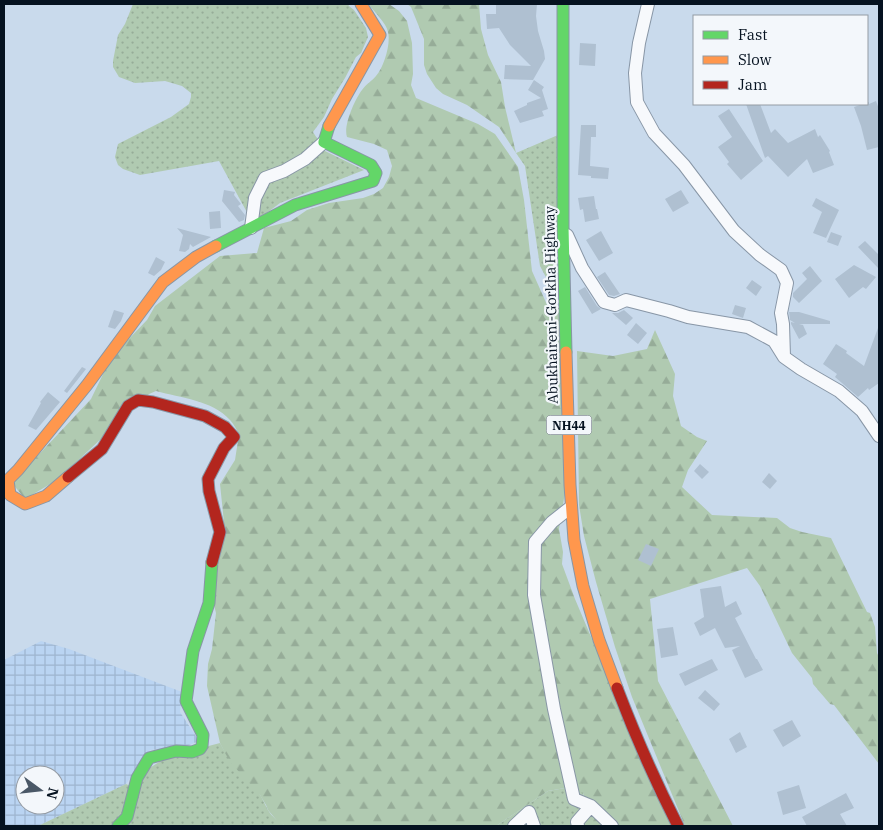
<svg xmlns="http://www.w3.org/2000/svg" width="883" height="830" font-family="'IBM Plex Serif',serif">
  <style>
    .industrial { fill: url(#industrial-grid); fill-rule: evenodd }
    .grass { fill: url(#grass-dots) }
    .forest { fill: url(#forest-firs) }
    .building { fill: #afc0d1 }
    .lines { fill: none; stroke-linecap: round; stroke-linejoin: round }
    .street-casing { stroke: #8896a6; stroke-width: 14 }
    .fast-casing { stroke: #8896a6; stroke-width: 13 }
    .slow-casing { stroke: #8896a6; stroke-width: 13 }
    .jam-casing { stroke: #8896a6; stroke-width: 13 }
    .street { stroke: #f7f9fc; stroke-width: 12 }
    .fast { stroke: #63d668; stroke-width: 11 }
    .slow { stroke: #ff974d; stroke-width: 11 }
    .jam { stroke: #b3261e; stroke-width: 11 }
    .labels { text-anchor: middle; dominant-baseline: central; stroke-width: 4.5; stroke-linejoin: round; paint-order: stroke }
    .shield { fill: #f3f7fb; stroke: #4c5762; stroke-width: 1 }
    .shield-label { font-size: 12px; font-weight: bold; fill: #051220 }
    .street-label { font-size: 14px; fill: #051220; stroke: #f3f7fb }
  </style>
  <defs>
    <pattern id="industrial-grid" width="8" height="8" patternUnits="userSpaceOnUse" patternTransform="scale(1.25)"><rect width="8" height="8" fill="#bad4f2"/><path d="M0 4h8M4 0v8" fill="none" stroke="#9eb5cf"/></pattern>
    <pattern id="grass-dots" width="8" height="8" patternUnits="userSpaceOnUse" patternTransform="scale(1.25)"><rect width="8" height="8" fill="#b0cab1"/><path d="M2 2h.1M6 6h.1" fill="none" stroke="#96ac98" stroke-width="1.8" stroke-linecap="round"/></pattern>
    <pattern id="forest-firs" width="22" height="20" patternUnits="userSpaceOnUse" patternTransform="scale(1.25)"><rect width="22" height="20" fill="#b0cab1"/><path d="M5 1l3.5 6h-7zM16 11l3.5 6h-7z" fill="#96ac98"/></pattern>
  </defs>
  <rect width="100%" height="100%" fill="#c9daec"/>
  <!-- industrial -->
  <path class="industrial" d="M41 641 69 649 182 692 180 712 199 741 184 747 150 750 126 784 38 826H4V660ZM25 775H55V805H25Z"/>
  <!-- grass -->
  <path class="grass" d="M133 4H348L349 6 354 10 366 28 368 37 361 53 356 57 345 78 332 99 324 117 313 132 325 151 364 170 280 203 248 227 249 216 219 161 140 175 123 169 118 165 115 157 118 144 171 117 189 104 191 97V93L182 86 165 81 135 83 119 77 113 67V61L118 35 125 24Z
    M558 135 556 296 540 266 525 166 516 153Z
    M220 743C229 762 246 776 259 793 263 799 265 805 268 810 272 817 279 822 286 826H38L126 784 137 789 148 769 167 757Z
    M565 788 584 792 580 818 582 826H496L548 791Z"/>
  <!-- forest -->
  <path class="forest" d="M368 4H389L399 11 407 21 412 43 413 74 411 85 416 98 478 124 495 134 518 167 524 200 532 271 548 307 561 308 567 480 559 529 563 552 562 564 575 599 671 826H582L580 818 584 793 565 788 548 791 496 826H286L278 822 268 810 266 805 260 795 231 763 225 753 220 743 207 686 208 664 212 649 216 613 214 605 218 566 225 532 220 484 235 460 239 434C236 429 234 424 230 420 212 400 181 398 156 391L149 394 57 480 25 499 12 483 91 399 107 366 126 342 147 320 155 306 220 256 257 253 264 228 291 221 307 210 329 203 363 198 374 194 383 188 389 177 392 166 387 150 374 144 347 137C343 126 355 99 362 90 366 84 372 81 376 76 384 67 391 44 388 32 387 24 373 10 368 4Z
    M407 4H479L481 29 488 55 501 82 505 107 516 153 499 127 467 105 443 94 436 88 427 74 424 65V39L411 7Z
    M655 330 675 374 673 396 681 426 697 437 707 441 688 470 682 487 712 515 777 518 790 528 802 532 831 538 867 612 870 613 875 627 877 653 879 657V764L834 705 830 704 813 684 812 678 792 653 760 586 747 568 650 599 658 681 733 826H685L632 697 615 647 596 582 584 536 579 505 577 351 613 356 647 349Z"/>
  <!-- building -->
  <path class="building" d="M496 4H537L536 16 538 31 544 51 545 59 533 80 504 79 505 65 531 66 510 45 499 28 487 29 486 14H496Z
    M580 43 596 44 595 66 579 65Z
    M534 80 544 87 542 90 548 109 542 111 544 116 520 123 514 111 527 105V103L541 98 528 90Z
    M876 101 879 109V147L867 150 861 126 854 107 869 102V104Z
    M746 104H760L771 133 775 129 788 143 815 129 818 137 820 135 830 151 829 152 834 165 813 173 807 159 788 177 768 156 765 158Z
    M729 109 763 161 741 180 727 164 729 162 718 147 732 137 718 116Z
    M581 125H596V137H591L590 166 609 168 608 179 591 178V176L578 175Z
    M224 190 235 192 234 195 241 204 238 206 245 215 244 220 239 222 222 201Z
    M681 190 689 203 673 212 665 199Z
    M594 196 596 209H597L599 219 585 222 583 209 580 210 578 198Z
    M816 198 839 210 826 238 813 233 822 212 812 206Z
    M220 211 221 228 210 229 209 212Z
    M177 228 188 231 211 237 193 247 190 244 189 249 185 252 179 251 183 235Z
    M601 231 613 253 599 261 586 240Z
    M831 232 842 236 838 246 827 242Z
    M865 241 879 255V269L858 247Z
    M156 257 165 262 161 270 154 276 148 273Z
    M854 265 876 277 866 289 863 287 849 298 835 279Z
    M810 266 822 281 799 303 793 297V293L807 279 802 273Z
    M605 272 620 294 614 296 609 295 597 277Z
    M752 280 762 287 756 296 746 288Z
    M585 287 597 306 601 309 592 314 578 291Z
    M735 305 746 308 743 318 732 314Z
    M114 310 124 313 121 321 115 329 108 327Z
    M624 310 633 318 626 325 612 313H618Z
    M789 312H799L830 321V324H799L803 325 807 334 799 339 791 324V322L795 323 790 320Z
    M636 323 647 333 638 344 627 335Z
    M878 328H879V383L869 390 868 388 858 397 835 377 837 374 823 364 836 344 847 351 846 353 864 366Z
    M82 367 86 369 67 393 64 391Z
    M48 392 60 402 36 430 28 426 41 403 40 402Z
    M700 464 709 472 702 479 694 471Z
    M769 473 777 481 770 489 762 482Z
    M646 544 659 549 651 566 638 560Z
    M721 586 725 607 736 601 742 614 735 618 756 659H757L763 670 745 678 732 650 740 646 725 648 715 628 700 636 694 623 704 617 700 589Z
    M673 627 678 655 661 658 657 629Z
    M712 659 718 670 685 686 679 674Z
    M705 690 720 704 714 711 698 698Z
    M792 720 801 736 783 747 773 730Z
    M740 732 747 747 736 753 729 739Z
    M799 785 806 808 783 815 777 792Z
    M846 793 854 808 840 814 847 826H807L802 817Z"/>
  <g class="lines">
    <defs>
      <path id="street" d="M648 4 639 43 635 73 637 102 654 133 684 165 734 231 760 255 781 270 787 283 781 313 783 324 784 357
        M251 228 255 198 265 178 284 171 305 159 324 142
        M567 235 582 268 604 302 615 305 626 300 669 311 688 317 748 327 774 341 784 357 801 369 839 391 862 411 879 436
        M571 507 552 522 535 542 534 595 554 709 574 799 591 806
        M514 826 529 812 534 826
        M578 826 577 822 591 806 612 826"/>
      <path id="fast" d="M563 4V227L566 352
        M216 246 295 205 373 181 376 173 371 165 324 142 329 126
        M118 826 127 817 137 778 149 758 176 751 192 752 200 749 202 746 203 735 186 701 193 651 209 603 212 562"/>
      <path id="slow" d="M329 126 380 35 361 4
        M566 352 570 485 574 540 583 586 599 640 617 688
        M68 477 46 496 25 504 10 495 8 480 18 470 87 385 163 282 196 257 216 246"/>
      <path id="jam" d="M68 477 102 449 128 406 138 400 153 402 205 416 225 427 234 437 224 448 208 479 209 491 220 532 212 562
        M617 688C635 735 655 781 678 826"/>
    </defs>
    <!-- street casing -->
    <use href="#street" class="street-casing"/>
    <!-- fast casing -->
    <use href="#fast" class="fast-casing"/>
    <!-- slow casing -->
    <use href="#slow" class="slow-casing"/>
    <!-- jam casing -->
    <use href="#jam" class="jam-casing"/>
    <!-- street -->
    <use href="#street" class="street"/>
    <!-- fast -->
    <use href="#fast" class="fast"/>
    <!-- slow -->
    <use href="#slow" class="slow"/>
    <!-- jam -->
    <use href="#jam" class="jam"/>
  </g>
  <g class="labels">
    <!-- shield labels -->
    <rect class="shield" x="546.5" y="415.5" width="45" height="19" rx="4"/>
    <g class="shield-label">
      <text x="569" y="425">NH44</text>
    </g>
    <!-- street labels -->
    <g class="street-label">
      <text transform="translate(551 305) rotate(-91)">Abukhaireni-Gorkha Highway</text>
    </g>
  </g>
  <!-- border -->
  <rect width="883" height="830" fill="none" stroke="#051220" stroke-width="10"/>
  <!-- legend -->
  <rect x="693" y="15" width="175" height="90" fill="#f3f7fb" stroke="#949ba3"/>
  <rect x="703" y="31" width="25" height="8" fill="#63d668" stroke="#949ba3"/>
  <text x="738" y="40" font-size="15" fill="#051220">Fast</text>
  <rect x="703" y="56" width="25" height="8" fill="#ff974d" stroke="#949ba3"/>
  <text x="738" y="65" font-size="15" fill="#051220">Slow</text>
  <rect x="703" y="81" width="25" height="8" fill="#b3261e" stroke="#949ba3"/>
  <text x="738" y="90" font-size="15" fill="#051220">Jam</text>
  <!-- north arrow -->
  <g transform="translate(40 790) rotate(105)"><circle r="24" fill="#f3f7fb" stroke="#949ba3"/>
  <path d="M0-4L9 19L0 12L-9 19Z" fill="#4a5867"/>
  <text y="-8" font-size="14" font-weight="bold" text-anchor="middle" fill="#051220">N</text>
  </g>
</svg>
